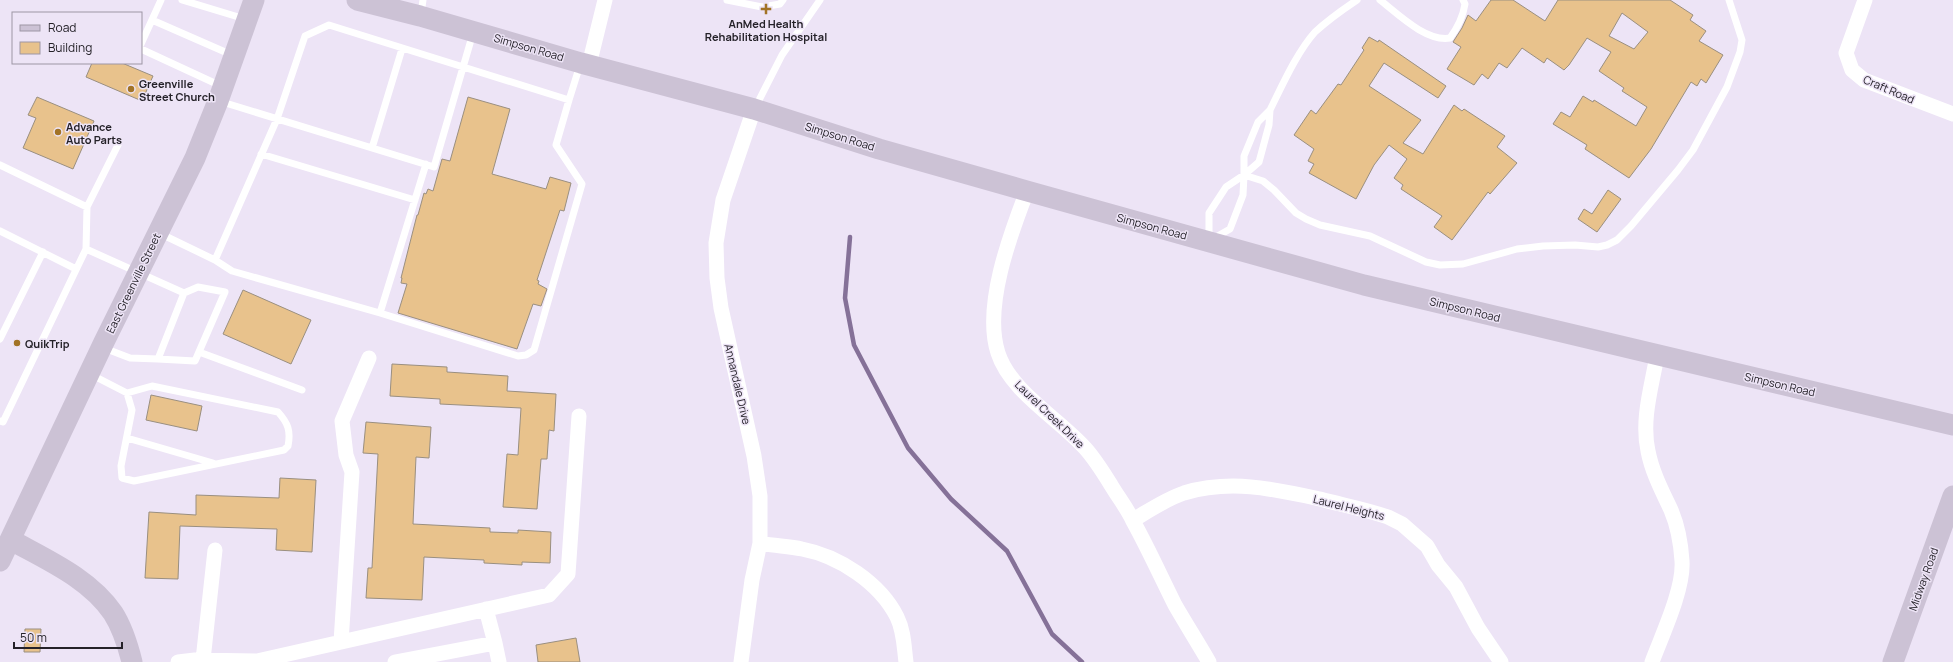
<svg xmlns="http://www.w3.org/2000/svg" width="1953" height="662" font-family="Manrope,sans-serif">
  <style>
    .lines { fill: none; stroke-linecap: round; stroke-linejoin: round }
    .stream { stroke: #857198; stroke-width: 4.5 }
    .building { fill: #e8c28c; stroke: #9a8f80; fill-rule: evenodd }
    .lane { stroke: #fff; stroke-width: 7 }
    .street { stroke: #fff; stroke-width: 15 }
    .secondary { stroke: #ccc2d5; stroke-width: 21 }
    .poi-dot { fill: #a27326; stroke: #ede4f6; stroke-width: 1.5 }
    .labels { text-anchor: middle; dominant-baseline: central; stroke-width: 3; stroke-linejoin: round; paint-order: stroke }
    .poi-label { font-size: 11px; font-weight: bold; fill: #242128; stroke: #ede4f6; text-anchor: start }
    .street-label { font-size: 11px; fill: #242128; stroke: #ede4f6 }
  </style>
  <rect width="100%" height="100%" fill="#ede4f6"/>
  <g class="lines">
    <!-- stream -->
    <path class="stream" d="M850 237 845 298 854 345 908 448 951 499 1007 551 1052 634 1082 662"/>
  </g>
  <!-- building -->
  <path class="building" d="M1491 0H1513L1545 21 1558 0H1670L1693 15 1690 20 1706 31 1699 41 1723 55 1706 83 1701 79 1697 86 1691 82 1651 149 1629 178 1585 149 1587 145 1553 124 1561 112 1570 117 1583 96 1593 102 1594 100 1636 126 1647 107 1622 91 1624 88 1599 71 1611 52 1587 38 1569 65 1564 70 1547 58 1544 63 1522 48 1507 68 1499 63 1488 79 1482 74 1474 85 1447 69 1461 47 1453 42 1462 28 1468 15 1476 21ZM1622 13 1648 32 1634 49 1609 36Z
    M1369 37 1378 42 1379 40 1446 86 1438 98 1384 63 1369 86 1421 120 1403 143 1423 154 1454 105 1462 111 1464 109 1505 136 1497 147 1517 163 1490 194 1488 192 1452 240 1434 227 1442 216 1401 189 1403 185 1394 178 1407 159 1389 145 1374 165 1356 199 1309 173 1314 164 1308 161 1314 149 1294 135 1311 110 1316 114 1338 84 1341 85 1364 50 1362 48Z
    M92 63H122L153 76 142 101 86 77Z
    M37 97 94 121 73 169 23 148 36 118 28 115Z
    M468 97 510 109 492 174 546 189 550 177 571 183 564 211 560 210 537 280 539 281 538 284 547 289 541 306 533 304 517 349 398 313 407 284 401 283 402 278H401L417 215H418L424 193 426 194 428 189 433 191 442 159 450 161Z
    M1608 190 1621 199 1597 232 1578 219 1584 209 1592 214Z
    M243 290 311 320 291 364 223 334Z
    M392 364 447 367V372L508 376 507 391 556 394 554 431 549 430 547 459H541L537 509 503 507 507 454 518 455 521 408 440 404V399L390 396Z
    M151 395 202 406 197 431 146 420Z
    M366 422 431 427 429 458 416 457 413 524 490 528V532L518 533V530L551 532 550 563 522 562V565L484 563V560L424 557 422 600 366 598 368 568H372L378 454 363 453Z
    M280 478 316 480 312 552 276 550 277 529 180 526 178 579 145 578 149 512 196 515V495L279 498Z
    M25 629H41L40 652H24Z
    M576 638 580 662H538L536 645Z"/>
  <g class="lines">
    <!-- lane -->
    <path class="lane" d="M182 0 245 19
      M727 0 762 7 780 4 783 0
      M1380 0C1398 14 1426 42 1450 38 1458 27 1463 17 1465 4L1463 0
      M421 14 423 0
      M152 20 232 55
      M141 44 161 0
      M141 49 221 86
      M219 101 434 167 473 33
      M755 108 782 55 820 0
      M1270 110 1269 125 1259 162 1244 175V156L1258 122Z
      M1270 110C1282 86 1297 52 1315 32 1328 20 1342 10 1357 0
      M372 148 402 49
      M261 154 415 200
      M0 165 87 207 86 249
      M1244 175 1263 181 1274 190 1296 213 1306 219 1320 225 1370 236 1426 262 1440 265 1463 264 1517 249 1543 246 1575 245 1598 247 1607 245 1617 240 1631 226 1678 170 1693 150 1727 87 1740 52 1742 40 1729 0
      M1244 175 1243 195 1230 229 1209 241V213L1226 187Z
      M87 207 118 145
      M0 231 76 269
      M159 233 215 260 277 119 305 36 329 25 569 100 580 65
      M215 260 232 271 380 313 426 164
      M380 313 518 356 526 355 534 350 582 184 556 145 569 100
      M0 339 43 252
      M104 348 130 358 158 359
      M199 352 302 390
      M90 374 127 393 132 410 121 466 122 478 134 481 284 450 288 446C291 431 288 423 278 412L152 386 127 393
      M0 421 3 422 86 249 184 293 198 287 225 292 195 361 158 359 184 293
      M127 438 213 463"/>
    <!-- street -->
    <path class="street" d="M1865 0 1846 53 1852 70 1864 80 1953 114
      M589 65 605 0
      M1027 191C1010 235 983 307 998 353 1010 391 1058 418 1085 448 1095 459 1103 472 1111 485 1118 497 1127 508 1133 521 1148 548 1161 577 1175 605 1186 624 1198 643 1209 662
      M1133 520C1150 510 1166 499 1184 493 1231 479 1274 489 1320 499 1342 505 1365 509 1388 517L1402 524 1427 546 1438 565 1456 587 1478 628 1501 662
      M760 543C774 546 788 546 802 549 839 556 880 583 897 617 904 631 904 647 906 662
      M341 642 352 472 346 455 342 421 369 358
      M495 643 499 662
      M203 660 215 550
      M178 662 195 660 257 661 549 595 568 574 579 416
      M395 662 495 643 486 609
      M741 662 752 580 760 543V496L754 456 721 308 717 278 716 243 723 200 754 109
      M1652 662C1662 635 1684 589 1682 561 1681 545 1677 524 1671 510 1662 491 1652 472 1648 451 1641 419 1652 386 1657 355"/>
    <!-- secondary -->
    <path class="secondary" d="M357 0 420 16 581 63 754 109 879 149 1027 191 1364 285 1953 425
      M11 540C47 560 89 578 113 613 122 627 128 646 132 662
      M0 561 104 342 195 158 218 101 254 0
      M1893 662 1953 496"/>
  </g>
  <!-- markers -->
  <g class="poi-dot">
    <path d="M764 3h4v4h4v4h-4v4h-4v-4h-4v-4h4z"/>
    <circle cx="131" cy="89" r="4"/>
    <circle cx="58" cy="132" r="4"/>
    <circle cx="17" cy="343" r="4"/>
  </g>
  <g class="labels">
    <!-- poi labels -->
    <g class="poi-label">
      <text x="766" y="23" text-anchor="middle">AnMed Health<tspan x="766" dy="13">Rehabilitation Hospital</tspan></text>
      <text x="139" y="83">Greenville<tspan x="139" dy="13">Street Church</tspan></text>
      <text x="66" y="126">Advance<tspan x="66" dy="13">Auto Parts</tspan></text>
      <text x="25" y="343">QuikTrip</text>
    </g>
    <!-- street labels -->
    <g class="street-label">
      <text transform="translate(529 47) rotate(16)">Simpson Road</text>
      <text transform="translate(1889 89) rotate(23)">Craft Road</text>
      <text transform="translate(840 136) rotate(17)">Simpson Road</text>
      <text transform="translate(1152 226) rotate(15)">Simpson Road</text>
      <text transform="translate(133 283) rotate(-64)">East Greenville Street</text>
      <text transform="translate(1465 309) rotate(14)">Simpson Road</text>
      <text transform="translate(738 384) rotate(77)">Annandale Drive</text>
      <text transform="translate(1780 384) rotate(13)">Simpson Road</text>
      <text transform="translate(1050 414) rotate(44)">Laurel Creek Drive</text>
      <text transform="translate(1349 507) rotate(14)">Laurel Heights</text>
      <text transform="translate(1923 579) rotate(-70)">Midway Road</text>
    </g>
  </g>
  <!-- legend -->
  <rect x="12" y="12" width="130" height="52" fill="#ede4f6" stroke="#9d96a4"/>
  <rect x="20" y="25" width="20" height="6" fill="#ccc2d5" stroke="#9d96a4"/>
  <text x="48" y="32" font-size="12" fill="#242128">Road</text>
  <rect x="20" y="42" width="20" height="12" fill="#e8c28c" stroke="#9d96a4"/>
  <text x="48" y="52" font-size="12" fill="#242128">Building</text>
  <!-- scale -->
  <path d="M14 642v6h108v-6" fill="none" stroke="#242128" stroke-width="2"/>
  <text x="20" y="642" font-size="12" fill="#242128" stroke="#ede4f6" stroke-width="3" paint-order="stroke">50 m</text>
</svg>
